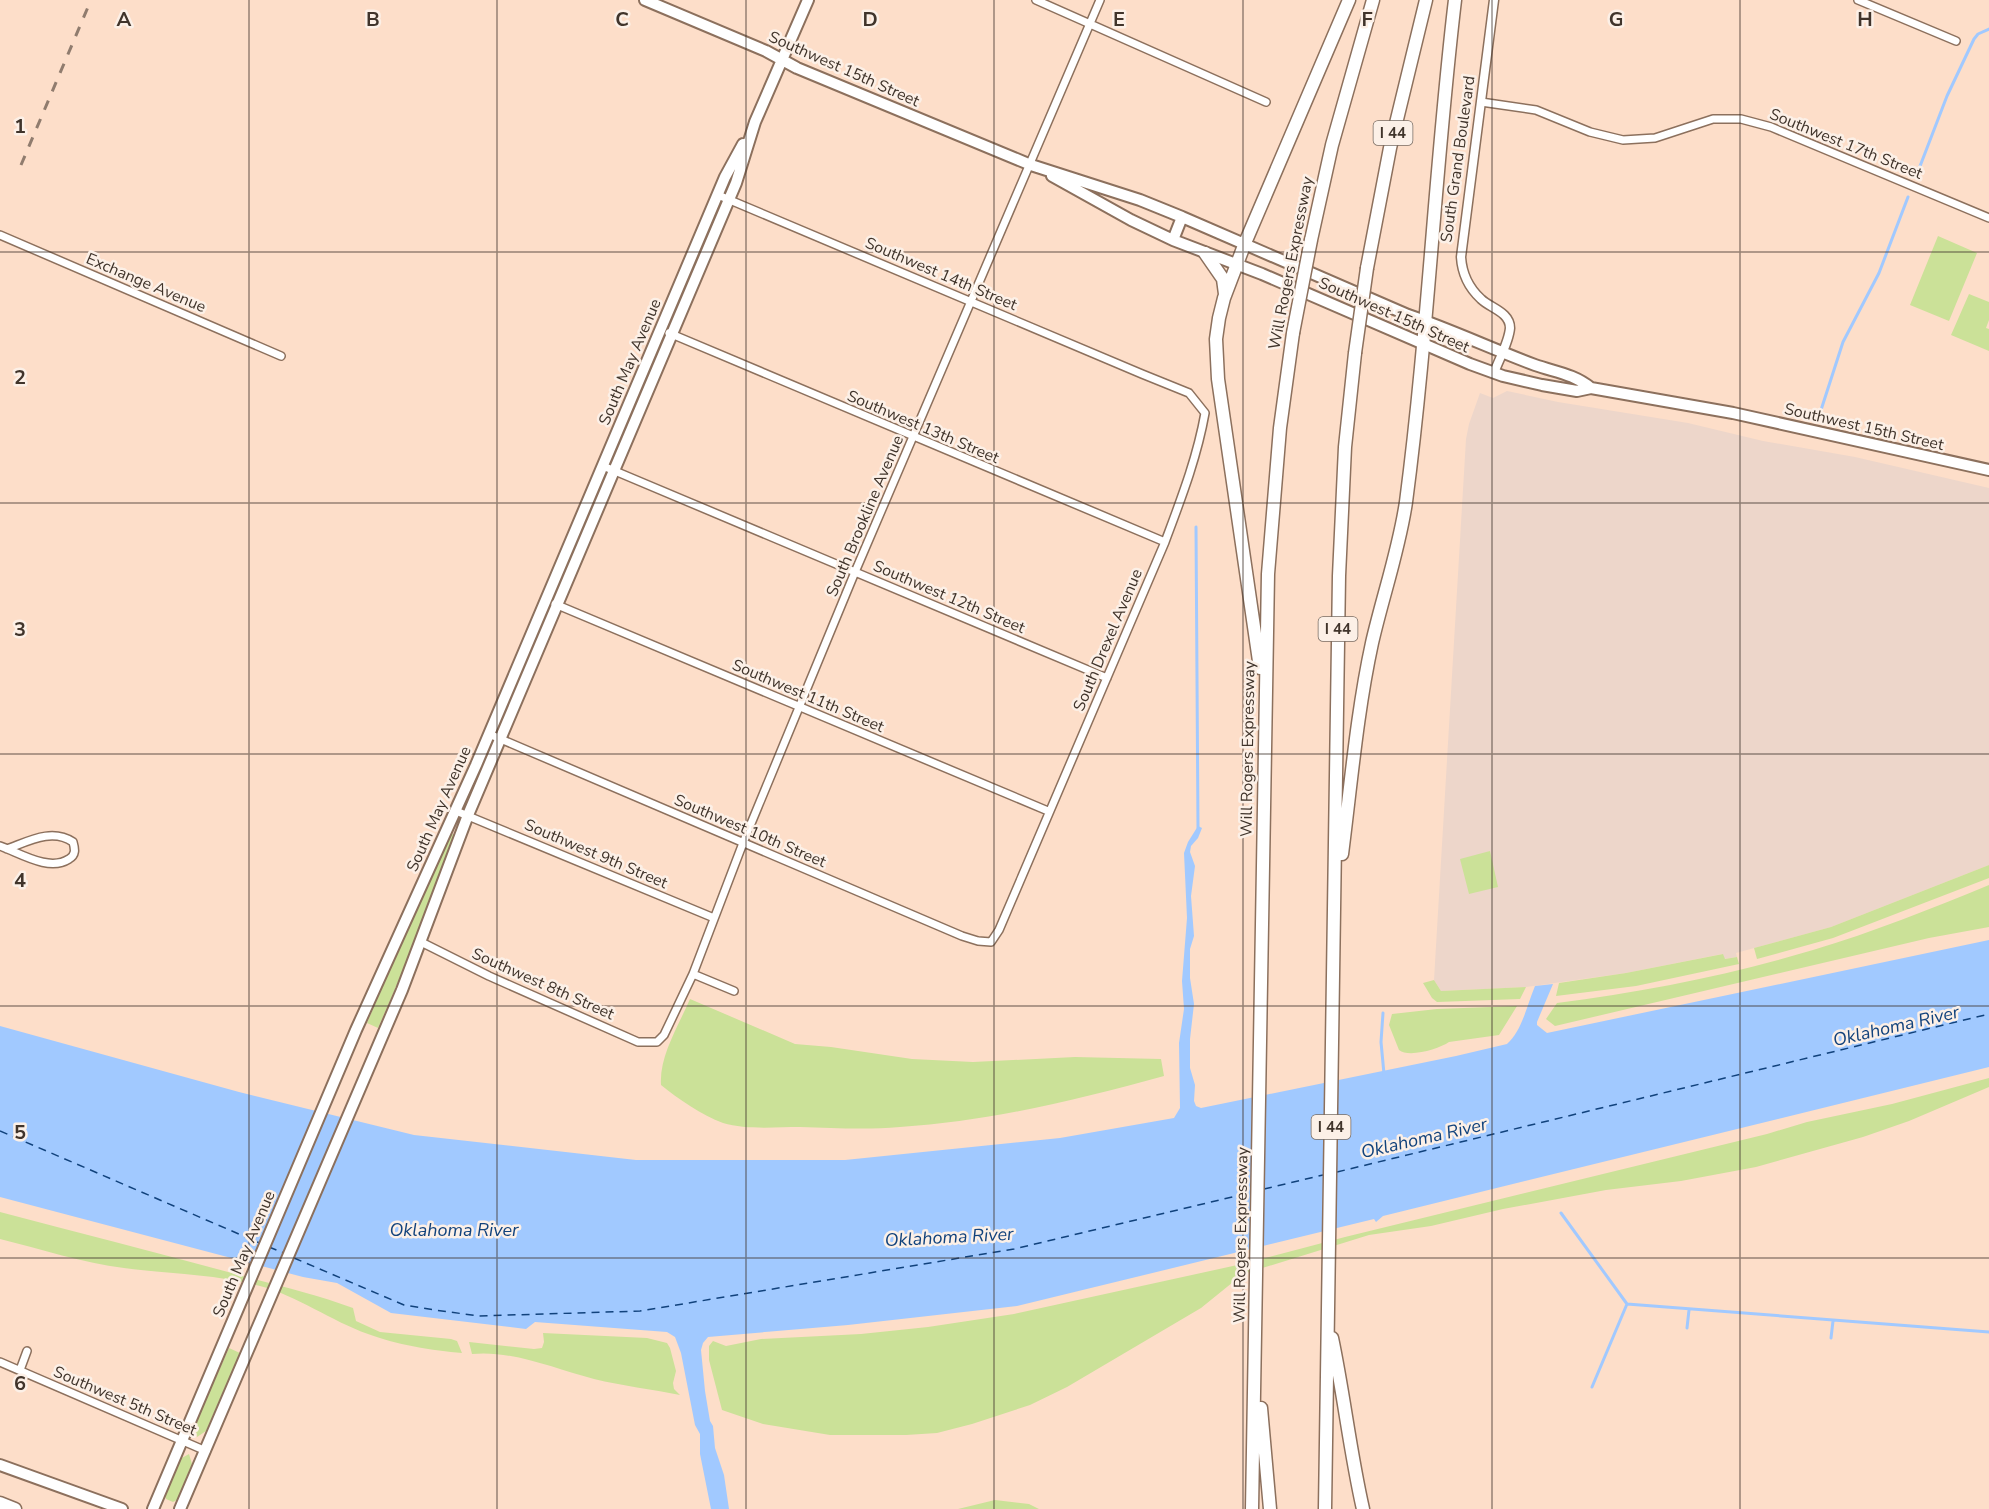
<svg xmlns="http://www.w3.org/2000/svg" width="1989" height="1509" font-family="'Nunito Sans',sans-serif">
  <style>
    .commercial { fill: #edd6ca }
    .green { fill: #cbe198 }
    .water { fill: #a1c9ff }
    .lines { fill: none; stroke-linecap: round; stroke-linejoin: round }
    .stream { stroke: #a1c9ff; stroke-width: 3 }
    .ferry { stroke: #11427c; stroke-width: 1.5; stroke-dasharray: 8 6; stroke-linecap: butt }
    .minor-casing { stroke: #8c705d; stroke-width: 10 }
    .tertiary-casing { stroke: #8c705d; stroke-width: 11 }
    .secondary-casing { stroke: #8c705d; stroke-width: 14 }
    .motorway-casing { stroke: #8c705d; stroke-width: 15 }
    .minor { stroke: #fff; stroke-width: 7 }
    .tertiary { stroke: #fff; stroke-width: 8 }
    .secondary { stroke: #fff; stroke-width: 10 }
    .motorway { stroke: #fff; stroke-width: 12 }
    .rail { stroke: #907c6e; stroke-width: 3; stroke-dasharray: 10 10; stroke-linecap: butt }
    .motorway-bridge-casing { stroke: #8c705d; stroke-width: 15; stroke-linecap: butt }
    .motorway-bridge { stroke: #fff; stroke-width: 12 }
    .grid { fill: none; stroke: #40342b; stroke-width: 1.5; stroke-opacity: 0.55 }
    .labels { text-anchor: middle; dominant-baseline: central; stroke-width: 5; stroke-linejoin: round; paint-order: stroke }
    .shield { fill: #fcf0e7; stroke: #786c63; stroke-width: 1.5 }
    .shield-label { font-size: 15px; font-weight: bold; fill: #40342b }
    .street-label { font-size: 16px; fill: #40342b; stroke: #fcf0e7 }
    .water-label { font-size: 18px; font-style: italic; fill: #11427c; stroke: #fcf0e7 }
    .grid-label { font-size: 20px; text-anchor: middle; font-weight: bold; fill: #40342b; stroke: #fcf0e7; stroke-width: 5; stroke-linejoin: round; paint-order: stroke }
  </style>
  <rect width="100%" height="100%" fill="#fddec9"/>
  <!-- commercial -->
  <path class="commercial" d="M1507 391 1558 402 1688 423 1763 441 1855 457 1989 488V865L1831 927 1736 953 1737 957 1724 959 1722 954 1626 973 1526 987 1441 991 1434 980 1466 439 1469 424 1480 393 1493 398Z"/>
  <!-- green -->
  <path class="green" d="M1938 236 1977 253 1949 321 1910 305Z
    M1969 294 1989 302V320L1986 328 1989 329V351L1951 335Z
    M453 834 455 837 402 973 378 1028 367 1023 407 929 450 835Z
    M1490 851 1498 887 1469 894 1460 859Z
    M1989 865V878L1833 938 1757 959 1754 948 1831 927Z
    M1989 885V927L1929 938 1555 1026 1546 1019 1557 1003C1643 992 1729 975 1813 950 1873 932 1931 909 1989 885Z
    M1723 954 1725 959 1737 957 1739 964 1636 986 1556 996 1559 983 1626 973Z
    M1434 980 1441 991 1526 987 1520 999 1437 1002 1432 998 1423 983Z
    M690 999 795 1044 831 1047 912 1059 973 1062 1075 1057 1161 1059 1164 1076C1077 1100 990 1121 900 1127 867 1130 834 1128 800 1127 776 1127 746 1130 723 1123 702 1115 678 1099 661 1085 659 1056 679 1025 690 999Z
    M1517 1006 1499 1035 1449 1042C1439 1049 1409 1058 1399 1050L1389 1025 1392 1014 1437 1009Z
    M1989 1078V1087L1909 1121 1863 1137 1756 1167 1681 1181 1606 1190 1503 1209 1431 1226 1369 1235 1243 1274 1201 1308 1067 1387 1030 1405 972 1424 937 1433 906 1435H830L763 1424 722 1410 709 1360V1346L713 1341 726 1346 761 1339 861 1334 928 1327 1014 1314 1242 1264 1345 1237 1767 1134 1807 1122 1892 1104Z
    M0 1212C80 1233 159 1253 239 1275 277 1285 315 1294 353 1308L356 1321 380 1332 451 1339 457 1341 462 1353C434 1351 394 1344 368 1334 331 1321 298 1296 260 1286 214 1274 171 1274 124 1268 83 1263 41 1249 0 1239Z
    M543 1333 647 1338 667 1343 670 1348 676 1371 673 1383 674 1389 680 1395C652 1389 622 1386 594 1379 555 1369 513 1350 472 1354L469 1342 534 1349 542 1348 544 1342Z
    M229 1348 240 1353 206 1431 197 1437 195 1424Z
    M189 1454 192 1464 177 1500 173 1502 166 1499 165 1496 180 1459Z
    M995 1500 1029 1504 1039 1509H958Z"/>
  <!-- water -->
  <path class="water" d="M1198 826 1202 828 1198 838 1191 846 1190 852 1195 866 1191 896 1194 936 1190 949V978L1194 1004 1190 1039V1068L1195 1085 1194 1101 1196 1106 1201 1108 1456 1056 1507 1044C1522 1031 1527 1005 1535 986L1553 984 1537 1022V1025L1547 1033 1989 940V1067L1383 1216 1376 1222 1374 1219 1017 1306 848 1325 708 1337 703 1343 701 1350 705 1391 710 1421 713 1426 715 1448 724 1475 729 1509H711L700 1454V1434L695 1425 681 1353 675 1337 667 1332 535 1322 526 1329 391 1313 337 1283 303 1277 0 1197V1026L239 1092 414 1135 636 1160H845L1060 1138 1174 1118 1180 1108 1179 1043 1184 1009 1182 981 1187 918 1184 853 1188 842Z"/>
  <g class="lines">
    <!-- stream -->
    <path class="stream" d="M1917 174 1947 96 1974 39 1978 34 1989 29
      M1821 410 1843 342 1879 273 1908 197
      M1196 527 1198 828
      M1383 1013 1381 1042 1384 1074
      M1561 1213 1627 1304 1989 1332
      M1687 1328 1689 1310
      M1831 1338 1833 1321
      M1592 1387 1627 1304"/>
    <!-- ferry -->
    <path class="ferry" d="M0 1131 262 1244
      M1337 1172 1989 1014
      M1264 1189 1323 1175
      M269 1247 284 1253
      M294 1258 404 1305 435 1310 479 1316 640 1311 1014 1249 1253 1192"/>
    <defs>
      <path id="minor" d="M1036 0 1266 102
        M1858 0 1956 41
        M1481 102 1536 110 1590 132 1623 140 1655 138 1713 119H1741L1771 127 1989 218
        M0 235 281 356
        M669 333 1165 542
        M603 466 1107 678
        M555 604 1048 811
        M489 734 962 936 978 941 991 942 999 930 1165 542C1181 499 1197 458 1205 413L1189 393 1142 374 718 195
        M456 811 714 918
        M0 846C20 853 49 872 69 859 76 855 75 849 73 842 52 828 29 841 7 849
        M421 942 489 976 638 1042H657L664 1035 693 974 743 843 855 572 1100 0
        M693 974 734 991
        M0 1362 206 1451
        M20 1370 27 1351"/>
      <path id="tertiary" d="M1494 373C1499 359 1509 342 1510 328 1510 312 1490 308 1481 299 1469 288 1462 273 1461 257L1494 0"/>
      <path id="secondary" d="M645 0 766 51 797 68 1031 165 1140 200 1182 217 1408 315C1452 330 1492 349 1535 365 1555 372 1574 374 1591 388
        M1052 176 1131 220 1173 240 1262 274 1470 364 1503 376 1542 385 1577 391 1591 388 1733 413 1989 470
        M1173 240 1182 217
        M0 1465 122 1509
        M153 1509 356 1030 476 765 725 177 743 144
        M180 1509 402 990 468 815 736 183 755 122 808 0"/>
      <path id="motorway" d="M1311 240 1332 145 1373 0
        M1205 253 1223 279 1225 294
        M1367 268 1390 148 1426 0
        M1260 668 1218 379 1216 339 1219 318 1224 298 1245 243 1349 0
        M1342 854C1351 784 1357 712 1372 643 1383 595 1399 550 1406 502 1428 335 1435 167 1455 0
        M1332 1338C1344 1395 1350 1452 1363 1509
        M1261 1408 1270 1509
        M0 1503 15 1509
        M1252 1509 1268 574 1280 428 1293 333
        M1325 1509 1339 576 1345 447 1355 353"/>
    </defs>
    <!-- minor casing -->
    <use href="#minor" class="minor-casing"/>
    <!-- tertiary casing -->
    <use href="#tertiary" class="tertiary-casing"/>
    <!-- secondary casing -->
    <use href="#secondary" class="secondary-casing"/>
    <!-- motorway casing -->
    <use href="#motorway" class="motorway-casing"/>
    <!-- minor -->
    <use href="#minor" class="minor"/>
    <!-- tertiary -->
    <use href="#tertiary" class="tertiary"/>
    <!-- secondary -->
    <use href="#secondary" class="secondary"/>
    <!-- motorway -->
    <use href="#motorway" class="motorway"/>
    <!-- rail -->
    <path class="rail" d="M21 165 91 0"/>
    <defs>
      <path id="motorway-bridge" d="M1293 333 1311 240
        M1355 353 1367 268"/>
    </defs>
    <!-- motorway-bridge casing -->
    <use href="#motorway-bridge" class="motorway-bridge-casing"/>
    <!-- motorway-bridge -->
    <use href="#motorway-bridge" class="motorway-bridge"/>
  </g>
  <!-- grid -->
  <path class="grid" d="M249 0V1509M497 0V1509M746 0V1509M994 0V1509M1243 0V1509M1492 0V1509M1740 0V1509M0 252H1989M0 503H1989M0 754H1989M0 1006H1989M0 1258H1989"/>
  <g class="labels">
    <!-- shield labels -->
    <g class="shield">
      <rect x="1373.5" y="121" width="39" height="24" rx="4.5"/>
      <rect x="1318.5" y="617" width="39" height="24" rx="4.5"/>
      <rect x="1311.5" y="1115" width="39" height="24" rx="4.5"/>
    </g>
    <g class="shield-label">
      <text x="1393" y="133">I 44</text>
      <text x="1338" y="629">I 44</text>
      <text x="1331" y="1127">I 44</text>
    </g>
    <!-- street labels -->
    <g class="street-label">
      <text transform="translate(844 69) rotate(24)">Southwest 15th Street</text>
      <text transform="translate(1846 144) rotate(22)">Southwest 17th Street</text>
      <text transform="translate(1458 159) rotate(-82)">South Grand Boulevard</text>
      <text transform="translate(1291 263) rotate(-79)">Will Rogers Expressway</text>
      <text transform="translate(941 274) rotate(23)">Southwest 14th Street</text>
      <text transform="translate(146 283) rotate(23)">Exchange Avenue</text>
      <text transform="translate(1394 315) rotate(24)">Southwest 15th Street</text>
      <text transform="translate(630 362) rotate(-67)">South May Avenue</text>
      <text transform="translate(923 427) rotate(23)">Southwest 13th Street</text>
      <text transform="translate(1864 427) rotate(13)">Southwest 15th Street</text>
      <text transform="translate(865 516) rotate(-67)">South Brookline Avenue</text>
      <text transform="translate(949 597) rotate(23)">Southwest 12th Street</text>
      <text transform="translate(1108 640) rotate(-67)">South Drexel Avenue</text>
      <text transform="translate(808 696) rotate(23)">Southwest 11th Street</text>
      <text transform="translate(1248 749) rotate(-89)">Will Rogers Expressway</text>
      <text transform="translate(439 809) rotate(-66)">South May Avenue</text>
      <text transform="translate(750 831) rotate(23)">Southwest 10th Street</text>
      <text transform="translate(596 854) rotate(23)">Southwest 9th Street</text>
      <text transform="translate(543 984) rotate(24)">Southwest 8th Street</text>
      <text transform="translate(1241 1235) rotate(-89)">Will Rogers Expressway</text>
      <text transform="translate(244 1254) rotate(-67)">South May Avenue</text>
      <text transform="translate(125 1401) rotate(23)">Southwest 5th Street</text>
    </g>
    <!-- water labels -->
    <g class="water-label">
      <text transform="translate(1896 1026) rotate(-13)">Oklahoma River</text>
      <text transform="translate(1424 1138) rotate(-13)">Oklahoma River</text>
      <text x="454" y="1230">Oklahoma River</text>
      <text transform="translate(949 1237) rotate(-3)">Oklahoma River</text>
    </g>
  </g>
  <g class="grid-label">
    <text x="124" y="26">A</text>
    <text x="373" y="26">B</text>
    <text x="622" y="26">C</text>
    <text x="870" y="26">D</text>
    <text x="1119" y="26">E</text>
    <text x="1367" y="26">F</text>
    <text x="1616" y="26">G</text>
    <text x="1865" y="26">H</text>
    <text x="20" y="133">1</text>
    <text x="20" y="384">2</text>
    <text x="20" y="636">3</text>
    <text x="20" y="887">4</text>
    <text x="20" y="1139">5</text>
    <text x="20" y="1390">6</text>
  </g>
</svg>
